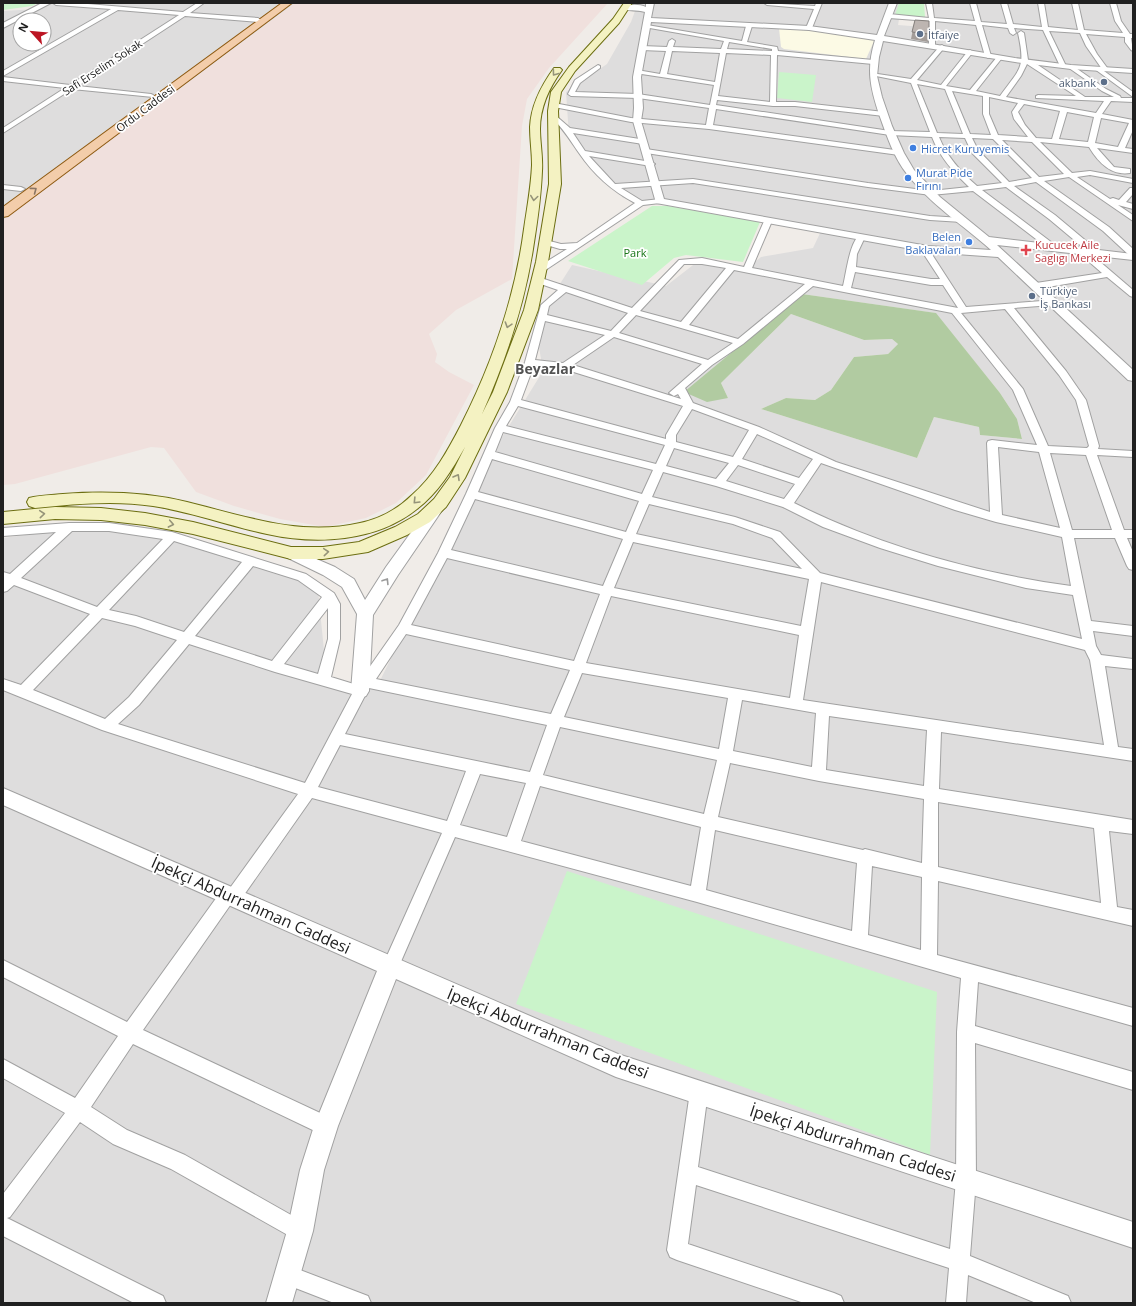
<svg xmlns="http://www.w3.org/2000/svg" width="1136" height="1306" font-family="'Open Sans',sans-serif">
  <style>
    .residential { fill: #dedddd; fill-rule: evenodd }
    .education { fill: #fcfae5 }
    .military { fill: #f0e0dd }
    .forest { fill: #b1cba1 }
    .park { fill: #caf4ca }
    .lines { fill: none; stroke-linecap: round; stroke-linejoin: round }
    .minor-casing { stroke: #a1a1a1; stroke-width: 2 }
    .tertiary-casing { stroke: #a1a1a1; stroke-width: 2 }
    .secondary-casing { stroke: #6c6e11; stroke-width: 2 }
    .primary-casing { stroke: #8d5910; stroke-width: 2 }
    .minor { fill: #fff; fill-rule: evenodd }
    .tertiary { fill: #fff; fill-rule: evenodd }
    .secondary { fill: #f4f2c2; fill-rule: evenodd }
    .primary { fill: #f3cdaa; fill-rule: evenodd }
    .wall { fill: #a39c98 }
    .building { fill: #bdb5b1; stroke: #847f7c }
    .oneway { stroke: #959479 }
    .oneway2 { stroke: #8a7665 }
    .oneway3 { stroke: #9b9b9b }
    .service-dot { fill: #5c6f8a; stroke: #fff; stroke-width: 1.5 }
    .shop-dot { fill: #3f7fe0; stroke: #fff; stroke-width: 1.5 }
    .health-dot { fill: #e0444e; stroke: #fff; stroke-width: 1.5 }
    .labels { text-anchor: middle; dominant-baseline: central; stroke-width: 3.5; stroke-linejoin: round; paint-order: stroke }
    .far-service-label { font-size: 11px; fill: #4e5e75; stroke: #fff; text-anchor: start }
    .far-street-label { font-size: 11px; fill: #202020; stroke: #fff }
    .far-shop-label { font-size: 11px; fill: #366cbe; stroke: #fff; text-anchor: start }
    .far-health-label { font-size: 11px; fill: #be3a42; stroke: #fff; text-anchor: start }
    .far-park-label { font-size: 11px; fill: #187517; stroke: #fff }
    .far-district-label { font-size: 14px; font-weight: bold; fill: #535353; stroke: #fff }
    .near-street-label { font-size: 16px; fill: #202020; stroke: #fff }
  </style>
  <rect width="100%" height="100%" fill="#f0ece8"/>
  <!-- residential -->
  <path class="residential" d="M47 3H295L3 220V11L37 9ZM20 20H44V44H20Z
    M638 3H902L898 25 936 28 933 3H1133V1303H3V538L122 522 317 580 327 681 376 689 486 463 543 371 535 323 572 265 666 286 697 262 744 271 761 257 813 248 822 229 623 198 569 136 566 92 607 64 631 22ZM802 294 935 313 1000 393 1017 419 1022 439 980 435 979 427 934 417 917 458 761 409 786 398 815 400 831 390 854 357 888 354 898 344 892 339 864 340 791 314 721 383 728 398 685 392Z"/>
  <!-- education -->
  <path class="education" d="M779 28 807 30 875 39 866 59 784 49 781 47Z"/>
  <!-- military -->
  <path class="military" d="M295 3H608L549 68 527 99 522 126 512 279 456 310 429 334 437 354 435 362 449 372 474 385 426 475 396 503 366 518 325 527 280 519 234 506 196 492 164 448 151 447 15 484 3 485V220Z"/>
  <!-- forest -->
  <path class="forest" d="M802 294 936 313 1000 393 1017 419 1022 439 980 435 979 427 934 417 917 458 761 409 786 398 815 400 831 390 854 357 888 354 898 344 892 339 864 340 791 314 721 383 728 398 707 402 684 392Z"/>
  <!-- park -->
  <path class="park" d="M3 3H38L32 6 3 10Z
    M899 3H924L925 17 895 15Z
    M779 72 816 75 812 102 777 98Z
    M652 206H668L760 222 743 262 686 255 674 258 642 285 568 261Z
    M567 871 937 992 930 1155 516 1004Z"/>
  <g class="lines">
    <defs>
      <path id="minor" d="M53 3H76L183 12 197 3H204L190 13 258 18 261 20 258 22 185 16 78 86 151 94 153 95V97L72 89 3 133V128L65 88 3 81V77L70 85 179 15 118 10 3 76V71L111 9 56 5Z
        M764 3 815 6 816 3H822L812 28 809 30 806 28 814 9 767 5Z
        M926 3H932L934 18 975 21 970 3H976L981 22 1007 24 1001 3H1007L1013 24 1042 27 1038 3H1044L1048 27 1078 30 1072 3H1078L1084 30 1123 33 1115 21 1110 3H1116L1121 21 1130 34H1133V38H1131L1133 51 1131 50 1125 42V37L1086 34 1097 54 1108 69 1104 71 1133 92V97L1096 70V68L1102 69 1086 46 1080 33 1049 31 1066 66 1063 68 1060 66 1043 30 1014 28 1016 33 1013 35 1010 33 1008 28 982 25 991 56 988 58 985 56 976 25 935 21V45L932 47 929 45V21L889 18 886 16 889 14 929 18Z
        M749 24 752 26 747 42 777 47 778 51 873 60 876 62 873 64 777 55 776 102H795L884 112 887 114 884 116 795 106H773L717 100 716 105 890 131 930 132 911 83 871 75V73L911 79 940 46 942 45 945 47 944 48 917 80 941 85 968 51 970 50 973 52 946 86 970 90 997 57 999 56 1002 58 976 91 1000 96C1020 68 1026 69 1018 33L1021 31 1024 33 1028 60 1038 65 1085 97H1114L1102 91 1069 68V66H1073L1106 89 1120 96 1121 98H1133V102L1111 101 1102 114 1133 120V130L1125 148 1133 149V153L1097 148 1114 167 1130 169V173C1111 176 1098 162 1089 147L1040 142 1072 173 1090 171 1133 179V183L1090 175 1077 177 1110 199 1113 198 1119 200 1130 188H1133V194L1126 202 1133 204V209L1118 205 1133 215V221L1069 177 1044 181 1109 227 1133 249V257L1130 256 1103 231 1036 182 1014 186 1055 215 1098 251 1099 253 1098 255H1092L1049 219 1006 187 982 190 1055 245 1056 247 1055 249H1049L973 191 931 195 868 187 646 153 642 151 646 149 868 183 931 191 969 187C954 173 939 156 932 137L890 135 716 109 713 125 902 151V155H899L709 129 631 122 554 107 551 105 554 103 631 118 706 125 709 108 638 98 571 96 568 94 575 80 598 65 600 66V68L580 83 575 92 638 94 710 105 714 85 635 73V71L637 70 660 74 666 51 642 50 639 48 642 46 667 47 669 41 672 39 675 41 673 47 721 49 724 41 644 27 647 25 742 41 746 26ZM729 42 772 49V51L727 49ZM672 51 720 53 715 82 667 74ZM726 53 771 55 770 102 718 96ZM1027 64 1076 96 1038 95 1036 96V98L1104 101 1096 113 1006 97 1021 76ZM917 84 945 89 963 134 937 133ZM952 91 983 96V114L991 135 970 134ZM989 97 1018 103 1012 112 1014 119 1028 137 998 135 989 114ZM1024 104 1060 111 1052 139 1036 138 1025 125 1018 112ZM1067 112 1094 117 1088 142 1059 139ZM1101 118 1129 123 1118 147 1095 143ZM939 137 965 138 972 153 1002 183 977 186C961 172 947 157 939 137ZM972 138 993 139 1032 178 1009 182 978 150ZM1002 140 1032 142 1064 174 1039 177Z
        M551 115H555L570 128 646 140V144H643L573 133 585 151 651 162 655 164 651 166 589 156 615 184 693 179 930 216 962 218 966 220 962 222 930 220 693 183 621 188 642 201 660 199 664 201 660 203 643 205 544 271H538L537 269 538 267 567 249H560L543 244 542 242 543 240H546L561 244 577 243 635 203C612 191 594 175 579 153 570 140 563 128 551 117Z
        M3 185 21 187 25 189 21 191 3 189Z
        M765 219H771L772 221 752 268 843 286C846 275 850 238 861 235L865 237 857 254 856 267 931 279H940L925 256V247H931L933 256 966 307 1055 300 1056 302 1055 304 1052 305 1014 308 1066 371 1086 400 1099 446 1098 449 1133 451V457L1097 455 1124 530H1133V538H1127L1133 552V570L1129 569 1127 566 1115 538H1074L1091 621 1133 626V636L1093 631 1096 646 1101 655 1133 659V669L1105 666 1118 747 1133 749V761L941 732 939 789 1133 820V834L1109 831 1117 907 1133 910V926L938 881 937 955 1133 1008V1026L978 982 975 1026 1133 1072V1090L975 1043 976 1180 970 1256 1068 1296 1071 1303H1036L968 1275 966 1303H946L949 1268 696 1185 688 1244 834 1293 841 1296 844 1303H804L677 1260 670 1257 667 1250 690 1092 693 1086 699 1083 705 1086 708 1092 698 1167 950 1249 956 1180 957 1032 961 978 697 902 455 837 396 973 390 975 384 973 382 967 442 833 312 798 239 902 231 904 143 1030 333 1119 335 1126 333 1133 326 1135 319 1133 133 1044 91 1107 127 1130 185 1155 307 1224 310 1231 307 1238 300 1241 293 1238 171 1169 113 1144 80 1122 10 1217 7 1218 163 1296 166 1303H134L3 1236V1194L65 1113 3 1078V1059L75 1098 118 1036 3 977V960L127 1022 222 890 230 888 298 794 102 730 3 690V679L21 685 90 614 14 585 7 591 3 592V572L10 574 56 532 3 536V528L69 523H109L172 532 306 574 334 593 340 604V639L331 677 357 685 399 625 438 553 466 494 495 428 510 402 525 362 541 305 558 290 535 282 534 280 535 278H541L632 308 679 260 702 258 744 267ZM684 264H702L726 268 681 322 640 311ZM734 270 805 284 738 339 689 325ZM855 272 931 285H943L958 308 851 288ZM813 286 952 313 1013 390 1037 445 992 440 988 441 987 443 990 512 836 462 759 427 693 403 685 388 712 365 743 344ZM566 292 628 313 611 331 547 315 549 306ZM1005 309 1059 375 1076 400 1089 446 1087 448 1048 446 1023 389 961 313ZM636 315 733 343 708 360 619 333ZM545 321 605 335 563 363 535 360ZM614 337 702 364 669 393 674 396 678 394 681 399 573 365ZM534 365 564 369 683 406 666 435V439L521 400ZM518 406 665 445 656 464 506 426ZM692 409 749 430 733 457 676 442V435ZM503 432 653 470 642 494 495 452ZM757 434 813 459 799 478 742 459ZM998 447 1039 452 1060 528 1002 515ZM674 448 729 463 716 479 666 466ZM1050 453 1086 455 1112 530H1072ZM492 459 639 501 626 532 478 492ZM821 463 955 510 996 522 1062 537 1071 586C976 573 880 546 794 503ZM738 465 795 484 784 499 726 481ZM663 472 716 486 783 507 823 527 880 548 938 566 1026 588 1073 595 1082 639 820 573 780 532 735 517 652 497ZM475 499 623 539 603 586 451 550ZM649 504 733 524 772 538 802 569 636 534ZM72 531H109L163 539 97 607 21 578ZM174 541 242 562 184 632 136 616 109 610ZM633 542 809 579 801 626 614 588ZM447 558 600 594 574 661 411 625ZM253 566 298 580 322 597 272 661 195 636ZM821 582 1085 650 1090 660 1104 745 803 700ZM611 596 799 635 790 698 586 663ZM328 608V639L318 674 284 664ZM102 618 135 626 177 640 129 697 105 719 33 690ZM406 634 570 670 551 714 376 679ZM189 644 275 672 352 694 305 783 118 724 139 705ZM582 673 728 698 719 749 564 717ZM369 688 547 725 530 772 345 734ZM742 700 816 713 812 767 733 751ZM829 716 927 730 924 786 826 770ZM560 727 717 760 704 814 543 775ZM340 745 466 771 447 821 318 787ZM730 763 819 781 924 799 922 863 865 849 863 850 718 817ZM480 774 526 783 507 837 460 825ZM540 786 701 827 691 886 521 841ZM938 802 1094 828 1101 903 938 867ZM715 830 857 863 852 931 706 890ZM872 866 922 877 921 950 868 935Z
        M1082 248 1085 249 1133 290V297L1130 296 1107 277 1036 289 1033 288 1032 286 1033 284 1036 283 1102 273 1079 253 1078 251Z
        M287 1265 368 1296 371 1303H334L280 1282 277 1275 280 1268Z"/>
      <path id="tertiary" d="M42 3H51L3 28V23Z
        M646 3H654L651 18 809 26 877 35 889 3H897L884 36 1015 58 1071 65 1133 69V73L1071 69 1015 62 883 41 879 57 877 76 882 97 892 126 904 153 914 170 940 197 989 237 1133 254V260L997 245 1133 370V381L1128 380 998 257 928 252 656 203 633 121 634 108 633 77 645 12C637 9 627 12 621 8 628 4 639 4 646 7ZM651 22 809 30 875 40C866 69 870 88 880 117 887 136 894 158 907 174 930 204 963 225 991 250L928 246 664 199 641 121 643 108 641 77Z
        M438 501 443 502 445 506 398 575 373 615 369 691 366 696 360 698 354 696 351 691 357 614 342 587 323 575 286 557 283 553 286 549 291 548 335 567 354 579 365 600 386 567 433 502Z
        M3 788 618 1054 1133 1222V1248L616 1077 396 979 338 1126 324 1170 313 1231 292 1303H266L287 1231 300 1170 314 1126 377 971 3 805Z"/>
      <path id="secondary" d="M624 3H632L619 23 575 71 561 92 558 111 561 184 548 262 538 310 507 392 465 478 446 507 430 522 407 535 368 552 323 559H291L193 534 145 525 101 520 55 519 3 524V512L55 507 101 508 145 513 193 522 291 547H323L359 542 395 527 418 514 434 499 450 477 465 447C452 470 438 493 417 509 376 542 316 545 267 534 229 526 192 512 153 506 114 500 74 504 35 508L29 506 27 502 29 498C40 495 52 495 63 494 105 491 146 492 187 502 245 516 300 537 360 523 379 519 398 509 412 495 434 476 448 450 461 425 492 364 515 297 524 229 527 208 531 187 532 165 532 152 530 140 530 127 531 105 541 86 554 68H560L562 70C549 88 540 107 540 129 540 143 543 157 542 171 541 197 537 224 533 249 524 307 505 362 482 414L493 392 524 310 536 262 549 184 548 111 551 92 569 67 613 19Z"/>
      <path id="primary" d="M282 3H292L8 216 3 217V207Z"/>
    </defs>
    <!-- minor casing -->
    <use href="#minor" class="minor-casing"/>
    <!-- tertiary casing -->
    <use href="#tertiary" class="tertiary-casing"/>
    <!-- secondary casing -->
    <use href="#secondary" class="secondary-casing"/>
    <!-- primary casing -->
    <use href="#primary" class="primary-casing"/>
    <!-- minor -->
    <use href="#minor" class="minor"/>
    <!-- tertiary -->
    <use href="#tertiary" class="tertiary"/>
    <!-- secondary -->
    <use href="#secondary" class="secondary"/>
    <!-- primary -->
    <use href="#primary" class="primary"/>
  </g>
  <!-- wall -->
  <path class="wall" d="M915 20 929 34 928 42 911 39Z"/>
  <!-- building -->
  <path class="building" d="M915 20 929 21V34L912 32Z"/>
  <!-- one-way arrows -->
  <defs><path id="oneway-chevron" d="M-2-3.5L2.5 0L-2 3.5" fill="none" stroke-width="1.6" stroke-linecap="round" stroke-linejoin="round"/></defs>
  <g class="oneway">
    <use href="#oneway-chevron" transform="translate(555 73) rotate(126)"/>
    <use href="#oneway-chevron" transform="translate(534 198) rotate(98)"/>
    <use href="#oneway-chevron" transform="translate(508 325) rotate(108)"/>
    <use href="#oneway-chevron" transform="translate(457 477) rotate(-60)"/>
    <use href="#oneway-chevron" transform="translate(416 501) rotate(134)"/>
    <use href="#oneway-chevron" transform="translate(42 514) rotate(-5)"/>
    <use href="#oneway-chevron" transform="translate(171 524) rotate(11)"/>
    <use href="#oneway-chevron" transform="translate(326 552) rotate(-5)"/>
  </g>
  <use class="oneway2" href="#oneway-chevron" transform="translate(34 190) rotate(-37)"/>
  <use class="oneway3" href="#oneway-chevron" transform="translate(386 581) rotate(-58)"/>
  <!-- markers -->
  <g class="service-dot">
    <circle cx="920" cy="34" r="4"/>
    <circle cx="1104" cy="82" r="4"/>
    <circle cx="1032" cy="296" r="4"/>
  </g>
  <g class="shop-dot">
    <circle cx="913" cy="148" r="4"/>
    <circle cx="908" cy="178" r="4"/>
    <circle cx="969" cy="242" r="4"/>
  </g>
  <path class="health-dot" d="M1024 244h4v4h4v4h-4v4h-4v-4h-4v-4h4z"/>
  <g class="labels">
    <!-- far-service labels -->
    <g class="far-service-label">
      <text x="928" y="34">İtfaiye</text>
      <text x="1096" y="82" text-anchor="end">akbank</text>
      <text x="1040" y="290">Türkiye<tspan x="1040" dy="13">İş Bankası</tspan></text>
    </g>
    <!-- far-street labels -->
    <g class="far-street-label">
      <text transform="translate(102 67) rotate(-33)">Safi Erselim Sokak</text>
      <text transform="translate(145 108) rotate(-37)">Ordu Caddesi</text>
    </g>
    <!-- far-shop labels -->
    <g class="far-shop-label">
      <text x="921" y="148">Hicret Kuruyemis</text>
      <text x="916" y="172">Murat Pide<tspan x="916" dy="13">Fırını</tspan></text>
      <text x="961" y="236" text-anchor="end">Belen<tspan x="961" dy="13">Baklavaları</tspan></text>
    </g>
    <!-- far-health labels -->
    <g class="far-health-label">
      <text x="1035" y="244">Kucucek Aile<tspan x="1035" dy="13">Saglıgı Merkezi</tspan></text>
    </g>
    <!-- far-park labels -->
    <g class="far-park-label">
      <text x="635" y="252">Park</text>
    </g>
    <!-- far-district labels -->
    <g class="far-district-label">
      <text x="545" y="368">Beyazlar</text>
    </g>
    <!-- near-street labels -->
    <g class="near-street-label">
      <text transform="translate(251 905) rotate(24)">İpekçi Abdurrahman Caddesi</text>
      <text transform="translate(548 1033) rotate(22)">İpekçi Abdurrahman Caddesi</text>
      <text transform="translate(853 1143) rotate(18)">İpekçi Abdurrahman Caddesi</text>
    </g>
  </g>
  <!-- border -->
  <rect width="1136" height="1306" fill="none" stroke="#202020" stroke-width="8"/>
  <!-- north arrow -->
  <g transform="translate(32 32) rotate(297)"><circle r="19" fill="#ffffff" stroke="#a6a6a6"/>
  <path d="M0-3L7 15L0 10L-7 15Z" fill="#bc1523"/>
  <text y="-6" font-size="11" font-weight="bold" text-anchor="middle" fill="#202020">N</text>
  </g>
</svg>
